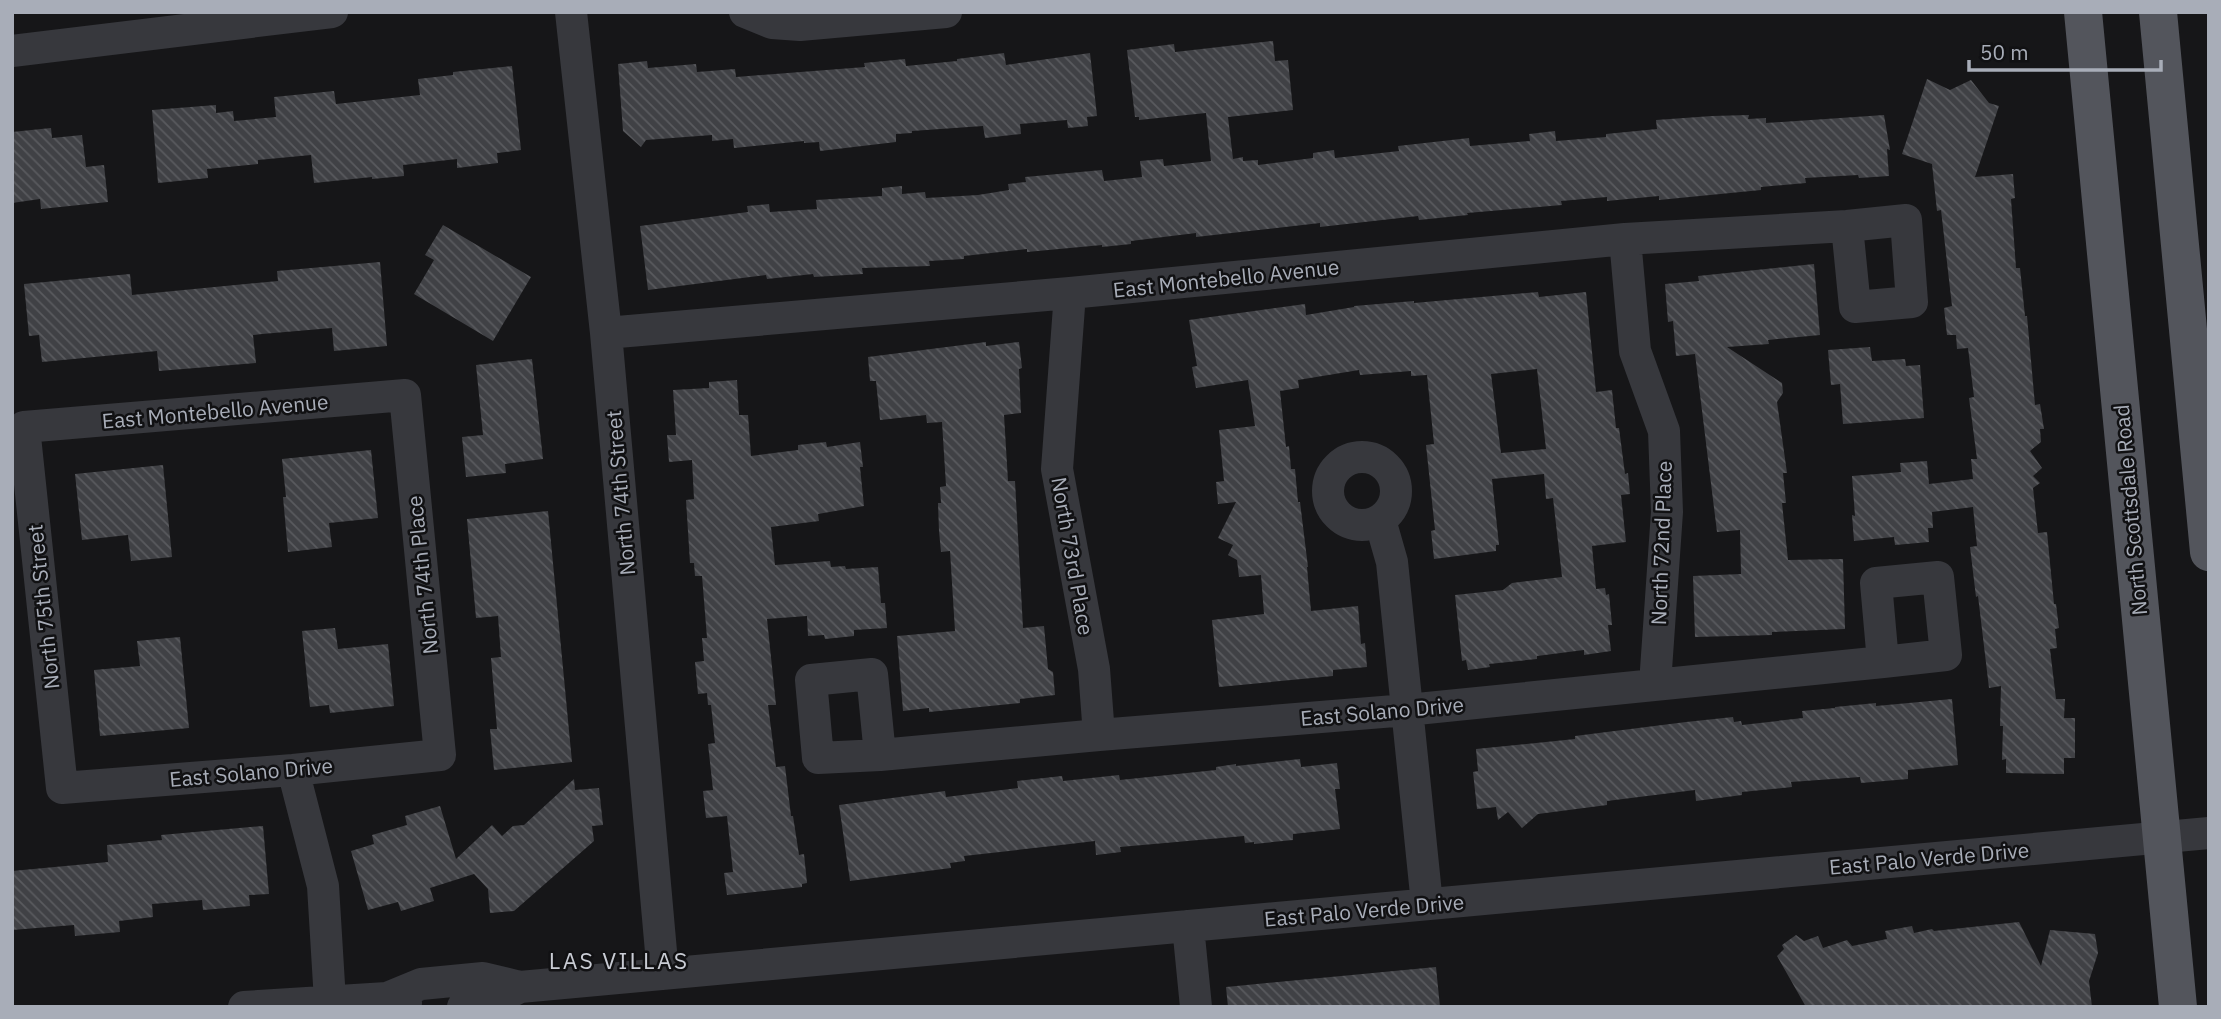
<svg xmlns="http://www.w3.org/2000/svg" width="2221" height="1019" font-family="'IBM Plex Sans',sans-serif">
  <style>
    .building { fill: url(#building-back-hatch); fill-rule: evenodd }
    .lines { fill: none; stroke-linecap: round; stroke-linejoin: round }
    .minor { stroke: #37383d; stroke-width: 32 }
    .primary { stroke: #53555c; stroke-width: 38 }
    .labels { text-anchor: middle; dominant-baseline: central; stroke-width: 5; stroke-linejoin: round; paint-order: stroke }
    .street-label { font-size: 21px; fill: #a8adb8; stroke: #111113 }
    .neighbourhood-label { font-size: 23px; letter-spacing: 2px; fill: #c9ccd4; stroke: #111113 }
  </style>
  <defs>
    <pattern id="building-back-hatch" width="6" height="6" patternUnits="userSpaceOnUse" patternTransform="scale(1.75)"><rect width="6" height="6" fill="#404145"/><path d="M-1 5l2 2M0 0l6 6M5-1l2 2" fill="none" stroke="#595a5e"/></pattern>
  </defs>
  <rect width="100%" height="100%" fill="#161618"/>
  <!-- building -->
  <path class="building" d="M1273 41 1275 61 1288 60 1293 110 1228 117 1233 159 1243 157V161L1258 160V165L1313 158V153L1334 150 1335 158 1399 151 1398 146 1469 138 1470 146 1530 141 1529 134 1555 131 1556 141 1606 137V134L1657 129 1656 120 1712 116 1749 115 1748 119 1766 118V123L1884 115 1890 150 1887 149 1889 176 1859 178 1858 175 1805 178 1806 183 1761 187V190L1659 200V196L1607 201V197L1561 201 1562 205 1467 213 1468 215 1419 220 1418 216 1320 227V223L1196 237V233L1131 241V244L1102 247V245L1027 252V249L964 256V259L929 261 930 266 862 268 863 274 814 277 813 274 767 279 766 275 648 290 640 226 748 212 747 206 769 204 770 212 817 209 816 200 882 196V188L902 186V194L925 192 926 198 978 195 1009 190 1008 184 1026 182 1025 177 1102 170 1104 181 1142 177 1140 161 1163 159 1164 166 1211 161 1206 113 1139 120V117H1135L1127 50 1174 44 1175 52Z
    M1004 53 1006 65 1090 53 1097 116 1087 117 1088 126 1068 128 1067 120 1020 124 1021 134 985 138 983 126 912 131V133L896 134V142L820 151 819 142 804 143V141L734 148 733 139 712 141V135L646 140 641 147 623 131 618 64 647 61 648 68 696 64 697 72 735 69 736 77 865 67 864 63 905 59 906 66 957 61V59Z
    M512 66 521 150 497 153 498 163 457 168V159L403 165 404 176 372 179V177L314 183 311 155 258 160V164L207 169 208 178 158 183 152 110 216 105V113L233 111 234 121 276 117 274 97 334 91 336 104 420 95 418 79 453 75V72Z
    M1927 79 1950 90 1971 80 1989 103 1999 106 1975 177 2013 174 2015 198 2011 199 2016 268H2020L2025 316H2027L2035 405 2040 404 2044 429H2040L2041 442 2030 451 2042 468 2033 476 2040 483 2033 488 2038 533 2047 532 2054 604H2056L2059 628 2055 629 2057 648 2050 649 2056 699H2065L2064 718H2075V758H2064V774L2006 773V759L2002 760 2003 726H2000L2001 686 1989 688 1978 596 1976 597 1970 547 1977 546 1973 507 1932 512 1933 528H1928L1929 542 1895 545 1894 537 1854 541 1852 515 1855 516 1852 476 1901 472 1900 463 1927 461 1929 484 1973 479 1971 459H1977L1969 398 1974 397 1968 348 1957 349 1956 335H1947L1944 308 1952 306 1941 210 1937 211 1932 164 1902 154Z
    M51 128 52 138 82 135 86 167 104 165 108 202 41 209 40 199 12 203V132Z
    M443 225 531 277 493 341 414 294 434 260 425 255Z
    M380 262 387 346 334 351 332 328 262 334 253 335 256 363 159 371 157 351 42 362 39 335 29 336 24 284 130 274 132 295 278 281 277 271Z
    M1814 264 1820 335 1768 340 1769 344 1727 347 1782 383 1783 393 1777 402 1787 473H1783L1786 503H1782L1788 560 1843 559 1845 629 1772 632V635L1695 637 1693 576 1741 574 1740 530 1717 532 1695 354 1676 356 1673 321 1668 322 1665 284 1699 281 1698 276Z
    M1538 292 1539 297 1586 292 1596 392 1612 390 1616 428H1619L1625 474 1628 473 1630 494 1621 495 1626 542 1592 546 1596 589 1605 588 1606 595 1609 594 1612 625H1608L1611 651 1584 655V650L1537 656V659L1489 664 1490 667 1468 670 1466 660 1462 661 1455 595 1503 590 1512 583 1562 577 1553 498 1546 499 1544 474 1492 479 1499 545H1496V551L1434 559 1431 531 1435 530 1426 445 1434 444 1427 375 1411 376V371L1360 375 1359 370 1298 380 1299 388 1280 391 1286 447 1289 446 1291 469H1295L1298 502H1300L1308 567H1307L1311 611 1358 606 1361 644 1365 643 1367 667 1333 670V676L1219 687 1212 620 1264 614 1261 575 1239 577 1237 560 1228 555 1233 545 1218 538 1236 502 1218 504 1216 482 1224 481 1219 430 1255 426 1248 380 1196 388 1192 367 1197 366 1189 320 1305 304 1306 315 1354 307V306L1414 301V303ZM1537 369 1546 449 1501 453 1491 374Z
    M986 342V346L1019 342 1022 368 1019 369 1021 413 1004 415 1008 481H1015L1023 628 1044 626 1048 669 1053 672 1055 695 1020 699V703L929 712V708L903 711 897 636 955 631 950 551 941 552 939 531 938 503H941L940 487 946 486 942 422 927 423 926 415 880 420 876 381H870L868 357Z
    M1870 347 1872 361 1905 359 1906 366 1920 365 1924 418 1843 424 1840 384 1831 385 1828 350Z
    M532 359 543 459 505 464 506 473 466 477 462 437 483 435 476 365Z
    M737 380 739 415H748L751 456 798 450V445L826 442 827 447 860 442 863 467H860L864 506 818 514 819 521 771 527 775 565 830 561 831 567 845 566 846 569 878 567 881 603H885L887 628 854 630V636L825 639 824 635 808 636 807 616 767 619 776 705H768L776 767 785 766 791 816H793L799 855 804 854 807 883 802 884V887L727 895 724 873 733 872 727 816 706 818 703 791 713 790 708 744 715 743 711 705H708L707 693 698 694 695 662 704 661 702 638H707L702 576H695L694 563H690L686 500 694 499 692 460 669 462 667 435H676L673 390 709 388V382Z
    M371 450 378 518 329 523 332 547 288 552 283 497H286L282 459Z
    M163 465 172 557 131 561 128 535 82 540 75 474Z
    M548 511 572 762 494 770 490 729H497L491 658 501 657 498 616 476 618 467 519Z
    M335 628 338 649 388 644 394 706 330 713 329 705 310 707 302 631Z
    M180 637 189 728 100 736 94 670 140 666 137 641Z
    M1952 699 1958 765 1908 770V779L1861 783 1860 777 1791 782 1792 787 1742 792V795L1696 801 1695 790 1607 801V805L1538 814 1522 828 1508 812 1498 820 1496 807 1477 809 1473 772 1478 771 1476 749 1575 739V736L1686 722 1733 717 1734 722 1741 721 1742 725 1803 718 1802 711 1835 708V707L1876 703V706Z
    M1300 759 1301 767 1337 763 1340 789H1335L1340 829 1293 834V840L1254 844V842L1245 843 1244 836 1120 847 1121 852 1096 855 1095 841 1070 844 964 856 965 861 950 863 951 868 850 881 839 805 945 791 946 797 1018 788 1017 781 1062 776 1063 781 1119 775 1120 780 1216 770V767L1236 764V766Z
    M574 779 575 790 599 788 603 825 592 826 594 841 514 911 490 913 488 889 474 874 430 888 434 901 401 911 398 902 368 910 351 851 374 844 372 835 407 825 405 816 440 806 456 859 492 825 502 836 513 826 524 825Z
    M263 826 269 894 249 895 250 906 203 910 202 900 152 904 153 917 119 921 120 932 75 936 74 925 12 930V871L108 862 107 845 162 840 161 835Z
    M2019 922 2041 966 2050 930 2095 934 2098 953 2089 981 2092 1007H1806L1777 956 1784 949 1782 945 1796 935 1804 941 1818 936 1823 948 1847 940 1852 946 1887 939 1885 931 1912 926 1914 933 1932 929 1934 931Z
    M1436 967 1440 1007H1228L1226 987Z"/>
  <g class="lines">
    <!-- minor -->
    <path class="minor" d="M571 12 606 333 663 974
      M745 12 772 23 800 25 946 12
      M12 51 332 12
      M1625 239 1635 351 1664 431 1667 512 1655 684
      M1070 293 1057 469 1094 669 1099 735
      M606 333 1070 293 1625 239 1847 226 1906 220 1912 302 1855 307 1847 226
      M405 395 440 755 293 770 62 788 24 427Z
      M1328 491a34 34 0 1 1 68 0a34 34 0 1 1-68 0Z
      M1380 520 1392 562 1427 904
      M1938 577 1946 655 1883 662 1876 583Z
      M880 755 872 674 811 680 818 758 880 755 1099 735 1407 710 1883 662
      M293 770 323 886 330 1001
      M1188 926 1196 1007
      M387 998 421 984 483 978 520 987 2209 833
      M244 1007 387 998 406 1003
      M463 1007 484 1005 520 987"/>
    <!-- primary -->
    <path class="primary" d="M2083 12 2178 1007
      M2158 12 2209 552"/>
  </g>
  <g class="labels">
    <!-- street labels -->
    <g class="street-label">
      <text transform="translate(1226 278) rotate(-6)">East Montebello Avenue</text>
      <text transform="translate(215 411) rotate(-5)">East Montebello Avenue</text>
      <text transform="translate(620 493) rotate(-95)">North 74th Street</text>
      <text transform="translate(2130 510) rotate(-95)">North Scottsdale Road</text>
      <text transform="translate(1661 543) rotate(-88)">North 72nd Place</text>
      <text transform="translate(1073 556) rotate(80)">North 73rd Place</text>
      <text transform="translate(422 575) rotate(-96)">North 74th Place</text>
      <text transform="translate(43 607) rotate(-96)">North 75th Street</text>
      <text transform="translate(1382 711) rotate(-5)">East Solano Drive</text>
      <text transform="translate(251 772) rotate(-5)">East Solano Drive</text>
      <text transform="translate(1929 858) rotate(-5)">East Palo Verde Drive</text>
      <text transform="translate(1364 910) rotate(-5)">East Palo Verde Drive</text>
    </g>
    <!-- neighbourhood labels -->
    <g class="neighbourhood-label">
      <text x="619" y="960">LAS VILLAS</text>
    </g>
  </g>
  <!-- border -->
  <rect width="2221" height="1019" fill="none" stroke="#a8adb8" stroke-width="28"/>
  <!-- scale -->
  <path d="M1969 60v10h192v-10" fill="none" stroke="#a8adb8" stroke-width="3.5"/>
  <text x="1980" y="60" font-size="21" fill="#a8adb8" stroke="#111113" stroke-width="5" paint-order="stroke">50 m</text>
</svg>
